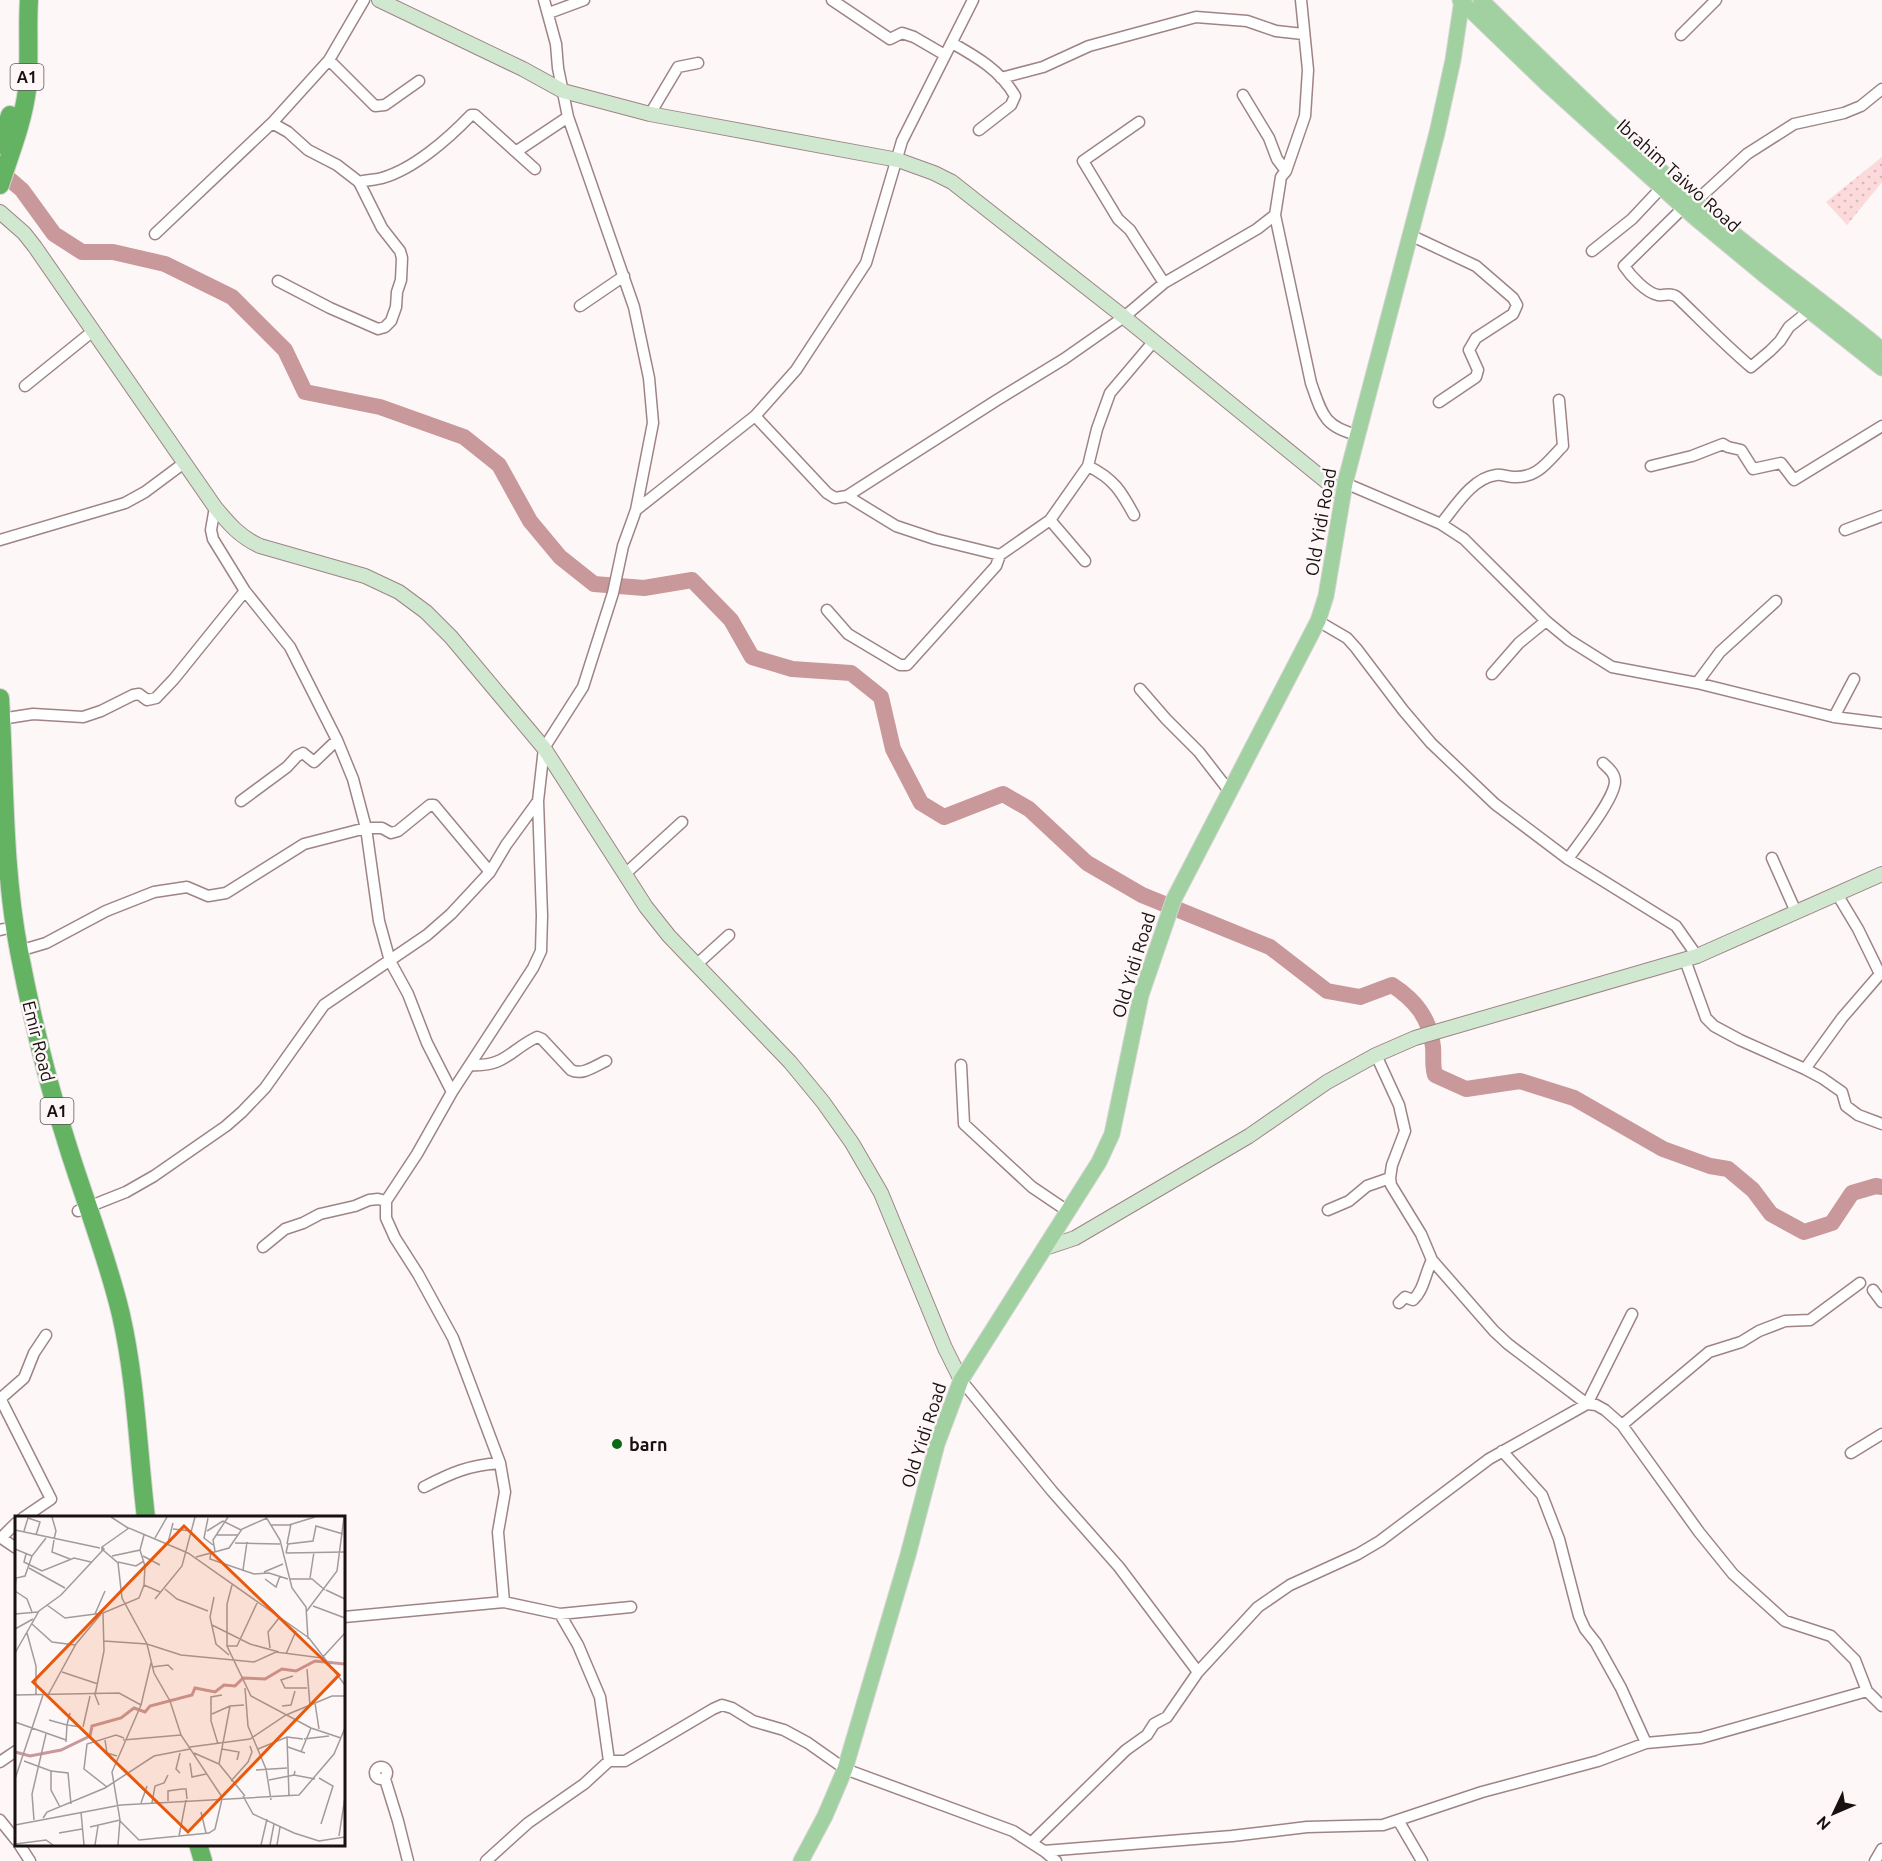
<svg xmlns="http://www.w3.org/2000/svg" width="1882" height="1861" font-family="Ubuntu,sans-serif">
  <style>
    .grass { fill: url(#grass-dots) }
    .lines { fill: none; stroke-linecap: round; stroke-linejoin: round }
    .river { stroke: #c8989a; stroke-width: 16 }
    .street-casing { stroke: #9f8485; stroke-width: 13 }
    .secondary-casing { stroke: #9f8485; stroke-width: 16 }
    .primary-casing { stroke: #d6d4d4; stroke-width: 17 }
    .highway-casing { stroke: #d6d4d4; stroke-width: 20 }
    .street { stroke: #fff; stroke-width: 10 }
    .secondary { stroke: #d0e8d0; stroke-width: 14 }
    .primary { stroke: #a1d1a1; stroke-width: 15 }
    .highway { stroke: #63b362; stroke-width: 18 }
    .poi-dot { fill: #0a6914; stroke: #fdf7f7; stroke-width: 2 }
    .labels { text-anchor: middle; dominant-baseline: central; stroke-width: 5; stroke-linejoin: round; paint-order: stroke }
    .shield { fill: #fdf7f7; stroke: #5d5555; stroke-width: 1.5 }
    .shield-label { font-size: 16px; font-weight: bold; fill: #191010 }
    .street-label { font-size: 18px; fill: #191010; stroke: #fdf7f7 }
    .poi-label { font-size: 18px; font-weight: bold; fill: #191010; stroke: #fdf7f7; text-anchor: start }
    .inset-river { fill: none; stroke: #c8989a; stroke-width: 3 }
    .inset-road { fill: none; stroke: #a29b9b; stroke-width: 1.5 }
    .view { fill: #e8590c; fill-opacity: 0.15; stroke: #e8590c; stroke-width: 3 }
    .inset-edge { fill: none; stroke: #191010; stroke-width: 3 }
  </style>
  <defs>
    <pattern id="grass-dots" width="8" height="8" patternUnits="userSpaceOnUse" patternTransform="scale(1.5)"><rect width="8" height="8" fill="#fcd9da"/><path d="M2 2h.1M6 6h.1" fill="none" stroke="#d7b9ba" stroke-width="1.8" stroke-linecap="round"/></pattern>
  </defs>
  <rect width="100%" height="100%" fill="#fdf7f7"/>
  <!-- grass -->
  <path class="grass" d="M1882 157V182L1847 225 1826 202Z"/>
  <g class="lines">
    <!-- river -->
    <path class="river" d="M0 171 22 190 54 234 82 252H113L165 264 232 297 285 350 305 392 380 407 464 437 499 465 530 521 560 557 594 584 644 588 692 580 731 620 752 657 792 669 851 673 881 697 893 749 921 803 944 817 1003 794 1029 809 1087 863 1142 895 1270 947 1327 991 1360 997 1392 985C1415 1000 1430 1018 1433 1047 1434 1057 1432 1065 1435 1075L1466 1089 1520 1081 1574 1098 1663 1149 1710 1166 1728 1169 1753 1190 1771 1214 1804 1232 1832 1223 1852 1193 1876 1186 1882 1187"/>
    <defs>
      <path id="street" d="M832 0 890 39 902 33 914 37 945 55
        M549 13 584 0
        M1681 35 1716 0
        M952 43C977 57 1001 71 1015 96L1011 105 979 130
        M329 60 375 106 385 105 419 81
        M1001 78 1043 67 1089 46 1196 17 1247 21 1276 31 1303 34
        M1243 95 1269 138 1277 159 1286 171
        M650 114 678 67 698 63
        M1139 122 1083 161 1118 219 1130 230 1164 283
        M272 123 288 132 308 150 337 165 359 182 382 228 400 251 402 258 401 280 397 292 396 307 391 321 385 327 378 329 330 308 278 281
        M517 151 568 117
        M359 182C366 180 375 180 382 178 414 169 449 138 471 115H475L535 169
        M1696 201 1747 154 1794 124 1844 113 1861 106 1882 89
        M1684 207 1624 266C1630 275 1646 293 1658 295 1666 296 1670 292 1677 297 1702 321 1725 345 1751 367L1770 351 1780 341 1789 327 1810 310
        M1275 215 1311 383C1322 414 1324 427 1358 435
        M155 234 272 123 329 60 364 0
        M1410 235 1476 266 1513 298 1517 305 1513 314 1476 338 1469 350 1478 370 1476 377 1439 402
        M1592 251 1632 219 1662 187
        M580 306 624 276
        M25 386 93 331
        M755 416 827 493 835 498 847 496 997 400 1064 359 1124 317 1164 283 1257 229 1275 215 1281 177 1286 171 1305 116 1308 70 1301 0
        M1088 466C1114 479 1121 491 1134 515
        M1651 466 1692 456 1723 444 1728 447 1741 450 1753 469 1781 463 1794 480 1882 426
        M1345 483 1441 524 1464 539 1546 621 1569 640 1612 667 1697 683 1834 717 1882 723
        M847 496 896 526 935 539 1000 555
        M215 507 211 530 213 539 245 591 290 647 337 740 353 779 366 828 379 921 390 961 408 994 427 1043 452 1092
        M636 510 755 416 796 370 866 263 902 141 973 0
        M1050 520 1085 561
        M1441 524C1455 507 1472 478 1496 475 1501 474 1508 477 1514 477 1538 478 1547 462 1563 446L1559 400
        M1845 530 1882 516
        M0 540 125 503 145 492 184 463
        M827 610 848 634 900 665H907L996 566 1000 555 1050 520 1088 466 1097 429 1110 393 1154 341
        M1318 621 1347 638 1356 648 1403 710 1431 743 1495 804 1568 859 1676 926 1697 956
        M1492 674 1519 643 1546 621
        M1697 683 1720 652 1776 601
        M1140 689 1166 719 1199 752 1230 792
        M1834 717 1854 679
        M1 719 33 714 83 717 101 711 133 695 139 694 147 700 156 698 174 679 245 591
        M241 801 287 767 297 756 303 753 314 762 337 740
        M1772 858 1796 912
        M1568 859C1579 843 1614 800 1615 782 1615 773 1609 769 1603 763
        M625 874 682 822
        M0 930 4 929
        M19 951 46 943 106 911 154 892 187 887 208 896 226 893 304 844 366 828H382L391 833 398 831 430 805H434L490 872
        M1685 960 1706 1018 1714 1026 1740 1040 1805 1069 1822 1078 1842 1092 1846 1106 1858 1115 1882 1124
        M696 965 729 935
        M1376 1055 1399 1105 1405 1131 1392 1165 1390 1178 1391 1185 1421 1234 1432 1260 1494 1331 1508 1344 1587 1404 1596 1405 1605 1410 1622 1425 1699 1532 1733 1574 1785 1621 1831 1636 1855 1660 1867 1691 1882 1706
        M471 1065C505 1067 510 1050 537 1037L542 1039 571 1070C582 1076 595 1066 606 1061
        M961 1065 964 1124 1032 1187 1069 1212
        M1805 1069 1842 1018 1880 974 1858 929 1837 894
        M1328 1210 1349 1201 1367 1186 1390 1178
        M78 1211 126 1192 154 1176 226 1126 242 1112 265 1088 324 1005 427 935 451 914 490 872 506 845 538 801 544 748 583 687 613 593 623 546 636 510 653 423 649 378 634 307 568 117 558 68 556 44 544 0
        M263 1247 285 1229 303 1223 320 1214 355 1206 369 1200 378 1199 386 1201
        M1873 1290 1882 1302
        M1399 1303 1405 1297 1413 1300C1424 1290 1425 1274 1432 1260
        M961 1380 1052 1491 1119 1567 1198 1672
        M0 1398 51 1499 23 1518
        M0 1399 24 1378 34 1353 46 1335
        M1622 1425 1709 1352 1741 1342 1759 1331 1785 1321 1810 1320 1860 1283
        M1502 1451 1542 1495 1559 1539 1579 1616 1585 1629 1596 1643 1621 1688 1646 1743
        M1851 1453 1882 1434
        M424 1487C451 1473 469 1465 500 1463
        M0 1537 16 1548
        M1 1538 16 1523
        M504 1602 498 1532 505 1492 500 1463 453 1338 418 1274 395 1238 386 1218V1201L417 1154 452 1092 533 968 541 951 542 916 538 801
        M344 1617 504 1602 560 1614 631 1607
        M609 1761H625L713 1709 722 1705 732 1708 753 1721 784 1730 808 1743 845 1769 1013 1831 1044 1851 1056 1861
        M0 1762 16 1751
        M375 1773a6 6 0 1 1 12 0a6 6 0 1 1-12 0Z
        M385 1779 398 1821 408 1861
        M0 1820 16 1840
        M1398 1820 1422 1861
        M1032 1842 1126 1750 1147 1735 1154 1724 1167 1717 1198 1672 1258 1607 1290 1585 1358 1554 1380 1541 1489 1459 1587 1404 1632 1314
        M19 1844 30 1861
        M1044 1851 1232 1836 1307 1827 1383 1825 1482 1792 1598 1761 1646 1743 1701 1738 1867 1691
        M486 1861 528 1823 584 1784 609 1761 600 1697 578 1645 560 1614
        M1875 1861 1882 1849"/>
      <path id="secondary" d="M379 0 523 69 563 91 650 114 898 160 934 173 952 182 1124 317 1343 495
        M0 212 24 233 35 247 215 507C229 524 240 537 260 546L365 576 399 592 426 612 451 637 544 748 646 907 669 936 790 1062 823 1102 852 1143 881 1193 945 1348 961 1380
        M1045 1248 1075 1238 1249 1136 1327 1082 1376 1055 1415 1038 1697 956 1882 874"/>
      <path id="primary" d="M1460 0 1547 84 1693 216 1763 274 1882 368
        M1481 0C1561 79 1642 157 1728 229 1778 270 1832 308 1882 350
        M801 1861 825 1816 845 1769 908 1555 937 1444 961 1380 1099 1162 1112 1134 1141 995 1174 899 1318 621 1326 596 1345 483 1437 133 1453 60 1462 0"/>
      <path id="highway" d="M0 145 10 115
        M0 185C10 154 23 122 27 90 30 60 27 30 29 0
        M0 698C5 782 3 868 19 951 32 1019 48 1085 69 1150 86 1204 108 1259 121 1315 136 1381 138 1450 146 1518
        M198 1844 203 1861"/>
    </defs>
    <!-- street casing -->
    <use href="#street" class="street-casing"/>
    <!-- secondary casing -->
    <use href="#secondary" class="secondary-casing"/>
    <!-- primary casing -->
    <use href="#primary" class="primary-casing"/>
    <!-- highway casing -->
    <use href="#highway" class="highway-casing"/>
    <!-- street -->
    <use href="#street" class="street"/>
    <!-- secondary -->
    <use href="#secondary" class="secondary"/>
    <!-- primary -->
    <use href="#primary" class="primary"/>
    <!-- highway -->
    <use href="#highway" class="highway"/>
  </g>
  <!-- markers -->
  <circle class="poi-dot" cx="617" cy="1444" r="6"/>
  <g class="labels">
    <!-- shield labels -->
    <g class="shield">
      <rect x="10.5" y="64" width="33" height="26" rx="4.5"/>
      <rect x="40.5" y="1098" width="33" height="26" rx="4.5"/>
    </g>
    <g class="shield-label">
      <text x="27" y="77">A1</text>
      <text x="57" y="1111">A1</text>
    </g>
    <!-- street labels -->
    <g class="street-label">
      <text transform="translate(1679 175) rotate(42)">Ibrahim Taiwo Road</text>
      <text transform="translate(1320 522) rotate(-80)">Old Yidi Road</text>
      <text transform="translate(1133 965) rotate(-73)">Old Yidi Road</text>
      <text transform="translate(39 1041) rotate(76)">Emir Road</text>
      <text transform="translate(923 1435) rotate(-72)">Old Yidi Road</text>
    </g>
    <!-- poi labels -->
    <g class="poi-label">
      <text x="629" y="1444">barn</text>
    </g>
  </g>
  <!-- overview -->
  <g transform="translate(15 1516)">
    <rect width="330" height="330" fill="#fdf7f7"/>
    <path class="inset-river" d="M0 236 15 240 46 234 75 220 77 210 106 202 119 192 130 196 135 190 177 179 180 172 200 176 209 169 220 170 228 162 250 163 267 153 281 155 300 145 330 148"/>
    <path class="inset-road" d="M37 1 41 15 39 23M96 1 113 12M251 1 265 24 277 72 291 91 293 123M193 2 189 22 198 29M208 5 226 14M256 9H274L300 1M158 13 177 15M0 14 85 32M9 15 13 2 25 6 21 19M192 15 208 5M202 19H223M140 22 152 1M39 24 37 36 55 43M153 27 158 7M220 27 265 28M272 28 276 8M87 31V35L89 33 87 31 114 12 173 37 294 122 330 169M0 33 17 40M88 34 103 47 107 82 132 128 139 157 155 185 166 219 207 281M125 34 130 50 129 69 145 76M200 35 198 24 213 1M196 36 195 43 239 58 254 57 273 63M271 37 273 28 298 25 301 10 328 18M271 37 330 36M11 38 9 46 27 55 59 42 76 46M97 40 125 34 129 19M128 40 145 49M181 41 214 32 227 13 252 2M103 46 121 50 129 45M14 52 50 72M228 54 232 26M249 56 268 48M295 62 299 36M250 63 261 71 265 60M275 63H297L310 74M217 69 212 88V130L236 180 296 212 326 222M0 71 1 62 10 60 17 40 31 22M150 73 162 83 193 95M311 74 330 83M0 75 12 83 17 96M199 81 195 101 201 128 214 139M140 83 167 50 180 1M32 89 50 102 88 97 124 82 129 69M298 90 330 102M291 96 322 55 329 1M0 98 23 96M80 98 90 75M17 108 37 126 60 129M197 109 235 128 264 136M0 113 18 103M12 117 21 150V179M89 125 132 128 166 139 239 146 261 136 307 142 330 117M212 130H222L243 85M255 132 253 116 264 102M0 137 24 95 46 79 87 35M271 138 281 115M137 151 153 149 158 154M292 153 295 190M47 156 83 168M278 160 266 164 270 172H292M230 172 233 210 251 253 256 284M0 179 104 177 126 189M33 179 61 128 86 98M300 187 304 213M84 189 80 179 89 135 88 97M229 189 215 190 204 248 230 280M267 190 276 189 280 175M55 197 52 209 66 211M197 198 215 190M34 204 52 209 51 226M0 206 51 224M68 211 75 180M272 221 274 280M289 223 314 220M90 224 92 237 102 240M108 224 166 219M203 228 196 205V181L207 179M175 231 235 223 271 199 317 180H330M273 231 290 237M207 233 224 236 222 244M243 233 272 221 288 223M286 236 296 212M165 237 161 253 165 257M179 237 204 248M9 245 36 255V274L45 291M175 247 177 261 191 258M241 254 272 252M36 255 53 257 56 288M279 259 300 263M304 262 318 270 306 308M0 263 28 179M254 264 279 259 280 255M216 265 233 246 237 236 235 230M92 271 69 253 72 228 101 219 109 222M228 280 238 298 279 317 304 325 330 321M153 285V275L167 273H171L172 283M126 287 132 270M137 287 140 270 149 267 153 259M66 296 69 329M186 296 191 317M28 302 32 296 90 272 139 240 175 233M19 304 17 278 31 218M105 305 124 324 194 317 200 313 207 283M0 309 106 289 284 279 319 238 330 212M75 311 105 304M44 317 67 313M164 320 171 284M324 320 330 281M0 328 31 324 38 329M80 329 83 310M103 329 105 304 97 256 126 189 136 147M246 329 252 303M255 329 259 308M262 329 265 311"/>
    <path class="view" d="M169 10 324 159 173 316 18 166Z"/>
    <rect width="330" height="330" class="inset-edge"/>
  </g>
  <!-- north arrow -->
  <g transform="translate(1834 1813) rotate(226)" stroke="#fdf7f7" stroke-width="4.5" paint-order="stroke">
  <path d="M0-4.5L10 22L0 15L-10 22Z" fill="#191010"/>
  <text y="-9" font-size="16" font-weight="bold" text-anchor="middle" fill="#191010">N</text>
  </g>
</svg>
